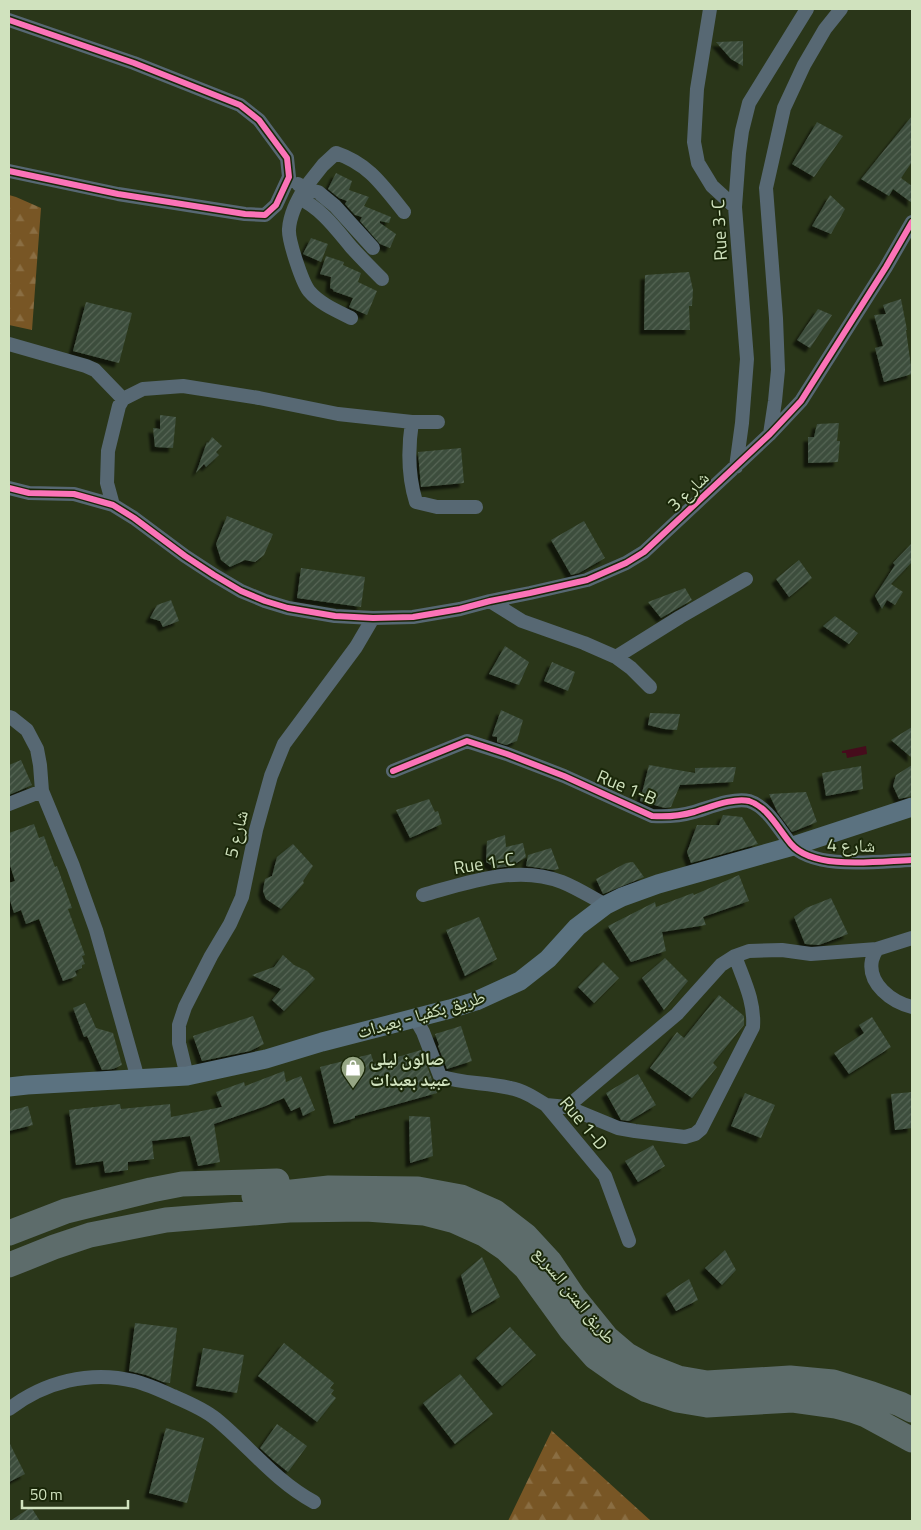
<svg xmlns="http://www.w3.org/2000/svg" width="921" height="1530" font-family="'Titillium Web','Noto Naskh Arabic',sans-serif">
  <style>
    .forest { fill: url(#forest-firs) }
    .water { fill: #460c1c }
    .building { fill: url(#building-hatch); filter: url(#shadow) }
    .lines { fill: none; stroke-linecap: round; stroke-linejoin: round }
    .street { stroke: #576873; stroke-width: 14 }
    .secondary { stroke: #5b7280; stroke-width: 19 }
    .highway { stroke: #5d6c6b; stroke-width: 25 }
    .cycleway-casing { stroke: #1a2709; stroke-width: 9 }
    .cycleway { stroke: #fb73b8; stroke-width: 6 }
    .labels { text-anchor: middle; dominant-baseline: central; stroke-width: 4; stroke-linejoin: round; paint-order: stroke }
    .street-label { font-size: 18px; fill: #d0e2be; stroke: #1a2709 }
    .poi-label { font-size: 18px; font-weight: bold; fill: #d0e2be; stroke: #1a2709; text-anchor: start }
  </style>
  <defs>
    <pattern id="forest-firs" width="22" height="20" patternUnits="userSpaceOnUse" patternTransform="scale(1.25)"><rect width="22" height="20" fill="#785625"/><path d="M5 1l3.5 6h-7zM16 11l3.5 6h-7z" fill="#8a6e43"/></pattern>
    <pattern id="building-hatch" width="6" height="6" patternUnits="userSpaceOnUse" patternTransform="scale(1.25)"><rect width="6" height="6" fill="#3c4d3c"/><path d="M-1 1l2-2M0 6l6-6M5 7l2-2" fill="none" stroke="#576656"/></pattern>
    <filter id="shadow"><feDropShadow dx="-4.5" dy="4.5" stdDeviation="1" flood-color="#0009"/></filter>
  </defs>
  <rect width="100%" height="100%" fill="#2a3619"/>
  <!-- forest -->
  <path class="forest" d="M9 195 16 197 41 208 32 330 9 325Z
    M552 1430V1431L651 1521H508Z"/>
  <!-- water -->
  <path class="water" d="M866 746 867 754 847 758 846 753H842V751Z"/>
  <!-- building -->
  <path class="building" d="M743 41V66L731 59 716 42Z
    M912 116V162L901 178 912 186V203L893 189 889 196 861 179Z
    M817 122 843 136 814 177 792 164Z
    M336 173 352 181 349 190 369 197 364 206 391 217 389 223 380 221V223L396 234 390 248 380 244 360 221 362 217 355 215 345 204 347 201 339 198 328 189Z
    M830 195 845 209 831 234 812 226Z
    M311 238 328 244 321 262 303 254Z
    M326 256 344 262 343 265 361 273 358 282 377 291 367 315 349 307 353 298 333 291 334 290 330 288 331 277 320 274Z
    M689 272 693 290 692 306H689L690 330H644L645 275Z
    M901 299 907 330H906L912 374 884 382 875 348 883 346 874 315 886 314 883 305Z
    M86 302 132 313 119 363 73 351Z
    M818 309 832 315 810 348 797 340Z
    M160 415 176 417 173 448 155 447 153 428 160 429Z
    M839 423 837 441H840L838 462 808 463V437H814L817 424Z
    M212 437 222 446 216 452 219 455 206 467 204 464 196 473 207 442 208 443Z
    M461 448 464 483 421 487 418 452Z
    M227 516 273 534 264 555 255 562 245 560 230 567 221 560 216 544Z
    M584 521 605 558 579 573 571 575 551 540Z
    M912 543V562L891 584 903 592 895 605 887 600 882 609 875 596 895 565 893 563Z
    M799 560 812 578 789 597 776 579Z
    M301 568 365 577 361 607 297 598Z
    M685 588 692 600 661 618 648 602Z
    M171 600 179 621 163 627 160 621 150 618 157 605Z
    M835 616 858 633 849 644 823 626Z
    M505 646 529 662 519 685 489 674Z
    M552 662 575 672 568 691 544 681Z
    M501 710 523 720 517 741 506 745 497 742V737L492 736Z
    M650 713 680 714 677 730 664 729 648 725Z
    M912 727V758L891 740Z
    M21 760 32 785 9 795V765Z
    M649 765 695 773V768L736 767 733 782 680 785 671 807 665 808 640 801Z
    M912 765V796L899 799 893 786 896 775Z
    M861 766 863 789 826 796 822 773Z
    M806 792 817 822 792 832 778 813 769 794Z
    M429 799 435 812 438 811 442 824 410 838 396 810Z
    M723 815 742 817 758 844 691 863 687 852 697 825H719Z
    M34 824 39 838 44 836 55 867 57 866 72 908 68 909 85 955 82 956 85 964 82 965V968L75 971 77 976 63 981 39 919 26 924 21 910 14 913 9 897V883L15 881 9 862V833Z
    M505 835 506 847 523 843 526 857 512 866 496 868 486 862 487 841Z
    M293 844 313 866 303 881 304 883 281 909 266 899 263 891 265 879 272 876 277 857Z
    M551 848 559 869 553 870 526 866 528 855Z
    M633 862 644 877 603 894 596 879 626 863Z
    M739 875 749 901 703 917 706 925 662 932 666 951 631 962 608 926 655 902 656 907 693 893 694 895Z
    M831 898 848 934 819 945 805 944 794 917 806 908Z
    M479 917 497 959 465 976 446 930Z
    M283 955 294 965 307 971 315 979 284 1011 272 1000 281 989 252 975 274 967Z
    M665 958 688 981 664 1010 642 978Z
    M603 962 619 978 594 1003 578 987Z
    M719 995 744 1016V1025L713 1063 717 1067 692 1098 650 1068 677 1032 684 1038Z
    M85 1003 96 1028 113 1033 122 1065 113 1069 102 1070 87 1036 84 1037 73 1008Z
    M253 1016 264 1044 250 1051 202 1061 193 1036Z
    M872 1017 891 1047 849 1074 834 1053 864 1033 859 1025Z
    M461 1026 472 1061 447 1069 438 1046 439 1045 435 1034Z
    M421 1050 437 1093 355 1116V1118L334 1124 320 1067 371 1054 374 1064Z
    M284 1071 286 1082 301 1076 315 1110 303 1116 300 1107 291 1111 284 1098 263 1107 214 1124 220 1162 198 1166 190 1136 152 1141 154 1159 128 1162V1170L105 1173 103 1161 76 1165 69 1110 120 1104 121 1109 170 1104 171 1117 222 1107 216 1092 244 1082 245 1086Z
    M638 1074 656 1105 629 1121 621 1120 606 1093Z
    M912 1092V1128L895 1130 891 1094Z
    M745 1093 775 1105 761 1138 731 1126Z
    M28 1106 33 1125 9 1131V1111Z
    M409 1116 430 1117 433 1156 410 1163Z
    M653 1145 665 1166 638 1182 625 1161Z
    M725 1250 736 1270 722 1285 705 1268Z
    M482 1257 500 1297 472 1313 461 1275Z
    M689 1279 698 1300 676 1311 666 1294Z
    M135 1323 177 1328 170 1383 163 1382 146 1375 129 1371Z
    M510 1327 536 1355 502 1386 476 1358Z
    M284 1343 334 1383 330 1388 334 1390 331 1394 336 1398 317 1422 258 1376Z
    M203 1348 244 1355 237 1393 196 1386Z
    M460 1374 493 1414 455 1444 423 1403Z
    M277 1424 307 1446 288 1472 273 1460 260 1448Z
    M166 1428 204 1438 187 1503 149 1493Z
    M9 1442 25 1474 9 1482Z
    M31 1507 40 1521H10Z"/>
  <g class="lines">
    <!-- street -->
    <path class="street" d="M710 9 697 89 694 142 698 163 712 186 735 207
      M9 20 134 63 240 105 259 120 287 158 289 177 276 205 265 215 245 214 118 194 9 171
      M298 184 304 189 323 165 336 153C369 164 383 186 404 212
      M299 198C322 209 336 229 352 248 362 259 372 269 382 279
      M351 318C337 311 320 304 309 291 302 282 288 240 289 229 290 214 297 201 304 189L318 192 335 206 373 248
      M9 344 86 366 95 370 123 399
      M412 422C408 448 408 476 416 502L437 507H476
      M770 434 775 401 778 370 776 318 766 188 784 108 804 65 825 29 841 9
      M736 467 742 423 747 359 735 207 739 153 742 131 749 103 807 9
      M9 488 29 493 74 494 113 505 134 518 185 556 214 575 241 591 265 601 288 608 335 616 373 618 413 617 460 609 490 601 530 593 587 580 626 563 644 552 770 434 801 401 886 267 912 222
      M113 505 107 483 108 451 119 406 123 399 143 389 183 386 259 398 338 414 412 422H438
      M490 601 522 621 584 643 616 657 631 668 650 687
      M616 657 680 617 746 579
      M9 717 12 718 27 730 37 749 40 765 42 791 73 866 96 930 138 1079
      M393 771 467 741 507 754 564 776 652 816C667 817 680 816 694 812 708 808 734 797 749 801 768 807 779 830 791 844 814 871 880 861 912 860
      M9 804 42 791
      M423 895C467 883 517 864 562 882 577 888 591 897 606 905
      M912 938 877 949C875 952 873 956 872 960 867 984 892 1002 912 1007
      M415 1018 423 1032 440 1076C462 1084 487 1082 510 1088 523 1090 535 1098 546 1105L605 1176 629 1241
      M187 1076 179 1043V1025L185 1007 211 956 230 924 242 897 256 830 271 776 284 744 356 647 373 618
      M546 1105 567 1107 618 1128 635 1131 685 1137 695 1134 701 1129 753 1027C755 1001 743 979 735 956
      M567 1107 677 1014 721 965 735 956 749 951 782 950 811 954 877 949
      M9 1409C44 1382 90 1370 134 1381 147 1384 160 1390 173 1396 187 1402 204 1409 216 1419 249 1446 275 1481 314 1502"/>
    <!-- secondary -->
    <path class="secondary" d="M9 1087 27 1085 187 1076 266 1059 322 1042 450 1009 476 1001 520 981 548 959 577 927 606 905 622 897 658 884 793 846 912 807"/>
    <!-- highway -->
    <path class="highway" d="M254 1196 329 1188 418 1189 461 1197 495 1212 526 1236 550 1262 573 1296 607 1338 627 1355 645 1365 678 1378 707 1383 790 1378 833 1382 872 1394 900 1404 912 1410
      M9 1233 66 1211 151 1190 182 1184 277 1181
      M9 1265 54 1247 90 1235 166 1220 289 1210 366 1209 424 1213 455 1221 484 1234 506 1249 526 1268 571 1330 595 1357 622 1376 647 1390 677 1400 707 1405 793 1400 836 1406 852 1410 866 1415 912 1440"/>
    <defs>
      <path id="cycleway" d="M9 20 134 63 240 105 259 120 287 158 289 177 276 205 265 215 245 214 118 194 9 171
        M9 488 29 493 74 494 113 505 134 518 185 556 214 575 241 591 265 601 288 608 335 616 373 618 413 617 460 609 490 601 530 593 587 580 626 563 644 552 770 434 801 401 886 267 912 222
        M393 771 467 741 507 754 564 776 652 816C667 817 680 816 694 812 708 808 734 797 749 801 768 807 779 830 791 844 814 871 880 861 912 860"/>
    </defs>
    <!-- cycleway casing -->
    <use href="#cycleway" class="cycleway-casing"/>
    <!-- cycleway -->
    <use href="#cycleway" class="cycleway"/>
  </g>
  <!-- icons -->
  <defs>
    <symbol id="shop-pin" viewBox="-11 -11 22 30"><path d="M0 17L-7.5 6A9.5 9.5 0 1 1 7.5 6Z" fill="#96a684" stroke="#1a2709"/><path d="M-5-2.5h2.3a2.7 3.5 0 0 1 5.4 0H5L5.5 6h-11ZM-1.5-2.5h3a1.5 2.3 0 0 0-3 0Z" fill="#fff"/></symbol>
  </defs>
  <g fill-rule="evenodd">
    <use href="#shop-pin" x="339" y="1054" width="28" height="38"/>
  </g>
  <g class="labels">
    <!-- street labels -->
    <g class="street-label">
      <text transform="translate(719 230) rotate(-93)">Rue 3-C</text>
      <text transform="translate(688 491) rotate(-43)">شارع 3</text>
      <text transform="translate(627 787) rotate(23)">Rue 1-B</text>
      <text transform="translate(236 834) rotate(-76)">شارع 5</text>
      <text transform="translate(851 845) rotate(1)">شارع 4</text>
      <text transform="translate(484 863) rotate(-9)">Rue 1-C</text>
      <text transform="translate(421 1014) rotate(-16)">طريق بكفيا - بعبدات</text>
      <text transform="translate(584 1123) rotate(50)">Rue 1-D</text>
      <text transform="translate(575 1295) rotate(51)">طريق المتن السريع</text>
    </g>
    <!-- poi labels -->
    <g class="poi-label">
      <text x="370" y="1058">صالون ليلى<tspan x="370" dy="21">عبيد بعبدات</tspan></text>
    </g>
  </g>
  <!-- border -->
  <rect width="921" height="1530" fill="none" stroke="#d0e2be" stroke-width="20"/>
  <!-- scale -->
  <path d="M22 1500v8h106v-8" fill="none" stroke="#d0e2be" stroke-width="2.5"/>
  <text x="30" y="1500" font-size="15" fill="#d0e2be" stroke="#1a2709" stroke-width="4" paint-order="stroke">50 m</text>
</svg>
